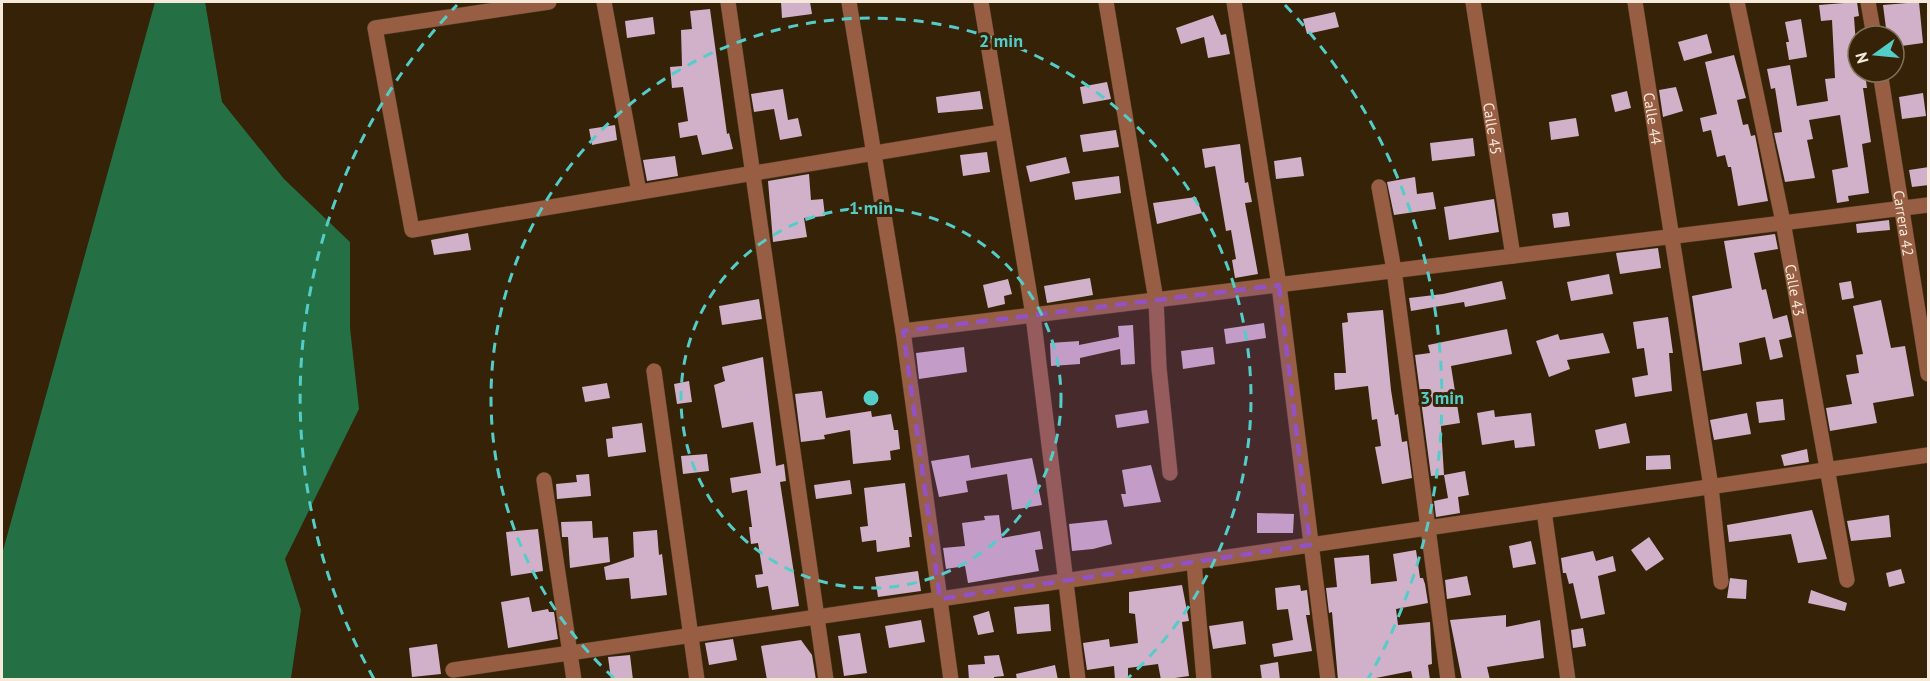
<svg xmlns="http://www.w3.org/2000/svg" width="1930" height="681" font-family="'PT Sans',sans-serif">
  <style>
    .forest { fill: #247044 }
    .building { fill: #d0b1c9 }
    .lines { fill: none; stroke-linecap: round; stroke-linejoin: round }
    .minor-casing { stroke: #503e25; stroke-width: 16 }
    .minor { stroke: #985e43; stroke-width: 15 }
    .marked { fill: #9352c4; fill-opacity: 0.2; stroke: #9352c4; stroke-width: 4.5; stroke-dasharray: 12 8; stroke-linejoin: round }
    .ring { fill: none; stroke: #54cdc8; stroke-width: 3; stroke-dasharray: 10 8 }
    .labels { text-anchor: middle; dominant-baseline: central; stroke-width: 6; stroke-linejoin: round; paint-order: stroke }
    .street-label { font-size: 15px; fill: #f5e9da; stroke: #352207 }
    .centre { fill: #54cdc8; stroke: #352207; stroke-width: 3 }
    .ring-label { font-size: 18px; text-anchor: middle; font-weight: bold; fill: #54cdc8; stroke: #352207; stroke-width: 6; stroke-linejoin: round; paint-order: stroke }
  </style>
  <rect width="100%" height="100%" fill="#352207"/>
  <!-- forest -->
  <path class="forest" d="M155 2H205L222 102 284 179 350 242V328L359 409 285 559 301 610 291 678 2 679V554Z"/>
  <!-- building -->
  <path class="building" d="M781 2H810L812 14 782 18Z
    M1857 2 1859 16 1854 17 1858 72V75L1865 74 1867 88H1863L1871 142 1862 144 1869 193 1848 196 1849 201 1837 203 1832 170 1848 167 1840 115 1809 120 1813 139 1807 140 1815 178 1785 182 1774 133 1782 132 1775 88 1771 89 1767 69 1790 65 1797 106 1828 101 1825 79 1835 78 1832 20 1821 21 1819 5Z
    M1919 2 1923 43 1894 47V36H1887L1883 5Z
    M710 9 727 134 729 133 733 149 702 155 697 135 680 138 678 123 688 121 683 87 672 88 670 67 682 66 681 30 692 29 690 11Z
    M1335 12 1339 27 1307 34 1303 19Z
    M1213 15 1221 35 1226 34 1230 54 1208 58 1204 37 1181 44 1176 28Z
    M653 17 655 34 627 38 625 21Z
    M1801 19 1807 57 1789 60 1786 42H1789L1785 22Z
    M1707 34 1712 53 1684 61 1678 42Z
    M1734 55 1746 98 1737 100 1743 125 1748 124 1751 136 1755 135 1768 201 1738 206 1731 167H1728L1725 155 1717 157 1711 130 1703 132 1700 118 1717 114 1705 62Z
    M1107 82 1111 99 1083 104 1080 87Z
    M1676 87 1683 111 1663 117 1659 90Z
    M783 89 788 120 798 118 802 136 780 140 774 109 754 112 751 94Z
    M980 91 983 109 938 113 936 97Z
    M1627 91 1631 108 1615 112 1611 95Z
    M1923 93 1926 116 1902 119 1899 97Z
    M1576 118 1579 136 1551 140 1549 122Z
    M615 125 617 140 592 145 589 129Z
    M1116 130 1119 147 1083 152 1080 135Z
    M1473 138 1475 156 1432 161 1430 143Z
    M1240 144 1245 183 1248 182 1252 202 1245 203 1258 274 1235 278 1232 260 1236 259 1231 230 1226 231 1215 166 1205 168 1202 149Z
    M987 152 990 172 963 176 960 155Z
    M675 156 678 176 647 181 643 160Z
    M1066 157 1070 173 1030 182 1026 166Z
    M1301 157 1304 176 1276 179 1274 161Z
    M1929 167V185L1912 187 1909 170Z
    M809 174 811 200 823 199 825 216 804 218 807 237 773 242 768 181Z
    M1119 176 1121 193 1075 200 1072 182Z
    M1415 177 1417 194 1433 192 1436 209 1394 215 1387 182Z
    M1196 197 1202 213 1157 224 1153 203Z
    M1494 199 1499 232 1449 240 1444 207Z
    M1568 212 1570 226 1554 228 1552 214Z
    M1889 220 1890 230 1857 233 1856 224Z
    M468 233 471 250 434 255 431 240Z
    M1775 234 1778 249 1754 253 1762 290 1766 289 1773 319 1787 315 1792 337 1779 340 1783 357 1770 360 1765 337 1739 343 1742 364 1703 371 1692 296 1732 288 1724 241Z
    M1658 248 1661 268 1620 274 1616 253Z
    M1609 274 1613 294 1571 301 1567 282Z
    M1090 278 1093 295 1047 303 1044 286Z
    M1008 279 1012 294 1004 296 1005 304 988 308 983 285Z
    M1502 281 1506 299 1465 307 1464 302 1411 311 1409 298 1443 294Z
    M1851 281 1854 298 1842 300 1839 283Z
    M759 299 762 319 722 325 719 306Z
    M1881 300 1891 348 1905 346 1914 396 1873 403 1877 423 1830 431 1826 408 1852 404 1846 375 1859 373 1856 355 1863 354 1853 306Z
    M1383 310 1391 390 1395 415 1398 414 1402 442 1407 441 1412 478 1382 484 1375 447 1381 446 1377 419 1372 420 1368 386 1335 390 1334 373H1346L1342 323 1348 322 1347 313Z
    M1668 317 1673 353H1669L1672 391 1635 397 1632 378 1648 375 1644 348 1637 349 1633 322Z
    M1264 323 1266 338 1226 344 1224 329Z
    M1133 325 1135 364 1121 365 1120 349 1080 358V364L1051 366 1050 343 1079 341V345L1119 337 1118 326Z
    M1507 329 1512 354 1451 366 1460 423 1441 426 1444 475 1431 476 1415 355 1430 353 1428 345Z
    M1603 333 1610 353 1567 360 1570 369 1549 377 1536 341 1558 334 1560 340Z
    M964 347 967 372 919 379 916 353Z
    M1213 347 1215 364 1183 369 1181 351Z
    M763 357 776 466 784 464 786 481 780 482 799 606 772 610 768 586 757 588 755 575 763 574 758 543 751 544 749 527H752L747 490 732 493 730 478 761 473 753 422 722 428 714 385 725 381 722 367Z
    M689 381 692 402 677 404 674 384Z
    M607 383 610 398 585 402 582 387Z
    M822 391 826 418 871 411 872 417 891 414 894 430H898L900 449 890 451 891 460 853 464 850 430 824 435 825 439 801 442 795 394Z
    M1783 399 1785 420 1759 423 1756 402Z
    M1147 410 1149 423 1117 428 1115 415Z
    M1494 410 1495 417 1531 413 1535 446 1515 448 1514 440 1482 445 1477 413Z
    M1747 413 1751 434 1714 440 1710 420Z
    M642 423 646 452 608 457 606 439 613 438 612 427Z
    M1626 423 1630 443 1599 449 1595 430Z
    M1807 449 1809 462 1784 466 1781 455Z
    M707 454 709 471 683 474 681 456Z
    M969 455 971 468 1032 458 1042 505 1012 510 1007 474 966 481 968 492 939 497 931 461Z
    M1670 455 1671 469 1646 470V456Z
    M1151 465 1161 502 1124 507 1121 494H1126L1122 470Z
    M1465 471 1469 495 1458 497 1460 513 1436 517 1434 501 1448 498 1444 475Z
    M589 474 591 496 557 499 556 484 577 482 576 475Z
    M850 480 852 494 816 499 814 485Z
    M905 483 912 537H909L910 547 877 552 876 540 862 542 860 527 868 526 864 488Z
    M1812 510 1827 559 1798 563 1791 534 1729 542 1727 525Z
    M1257 513 1294 514 1293 533H1257Z
    M999 515 1002 538 1040 531 1043 549 1035 550 1039 571 968 583 965 566 946 569 943 548 965 546 962 523 985 520 984 516Z
    M1889 515 1891 537 1851 541 1847 521Z
    M1107 520 1112 544 1093 549 1072 551 1069 524Z
    M592 521 593 538 608 537 610 562 570 568 568 537H562L561 522Z
    M538 529 543 571 511 576 506 532Z
    M657 530 659 555 662 554 667 595 631 599 629 578 606 580 604 567 634 557 633 532Z
    M1649 537 1664 559 1646 571 1631 550Z
    M1531 541 1536 564 1513 568 1509 546Z
    M1416 550 1420 578H1423L1425 584 1428 603 1396 609 1398 625 1430 622 1432 664 1428 665 1430 680H1413L1411 671 1366 680H1338L1332 612 1329 613 1326 588 1337 587 1334 558 1369 555 1371 584 1397 581 1393 554Z
    M1593 551 1596 561 1613 556 1616 571 1598 576 1605 614 1581 619 1573 583 1569 584 1566 573H1563L1561 558Z
    M1901 569 1905 583 1889 587 1886 573Z
    M918 571 921 591 878 597 875 577Z
    M1467 576 1471 595 1447 599 1445 580Z
    M1730 578 1747 580 1746 599 1727 598Z
    M1182 585 1189 621 1182 622 1189 676 1161 680 1158 664 1128 668V680H1115L1114 666 1087 670 1083 643 1109 639 1110 647 1138 643 1135 614 1129 613V592Z
    M1300 585 1301 591 1307 590 1310 615H1306L1312 651 1274 657 1272 644 1293 640 1288 609 1277 610 1275 588Z
    M1811 590 1847 603 1845 611 1808 603Z
    M529 597 532 612 548 609 549 612H554L558 639 508 648 501 602Z
    M1049 604 1051 631 1017 634 1014 607Z
    M989 611 994 632 978 635 973 616Z
    M1506 615V627L1540 620 1544 658 1487 667 1490 680H1462L1450 620Z
    M921 620 925 642 889 648 885 626Z
    M1243 621 1246 644 1213 649 1209 626Z
    M1583 628 1586 646 1573 648 1571 630Z
    M860 633 867 673 844 676 838 636Z
    M733 639 737 660 709 665 705 643Z
    M801 640 812 655 816 680H767L761 646Z
    M437 644 441 674 412 677 409 648Z
    M630 655 633 680H611L608 657Z
    M999 655 1004 676 994 677V680H969L968 665 985 664 984 656Z
    M1278 662 1280 680H1262L1260 665Z
    M1055 665 1058 680H1017L1016 674Z"/>
  <g class="lines">
    <defs>
      <g id="minor">
        <path d="M549 2 375 28 412 230 1001 132"/>
        <path d="M604 2 639 192"/>
        <path d="M728 2 826 680"/>
        <path d="M849 2 903 331 951 680"/>
        <path d="M981 2 1033 315 1078 680"/>
        <path d="M1106 2 1156 300 1159 368 1170 473"/>
        <path d="M1234 2 1279 285 1328 680"/>
        <path id="s1" d="M1473 2 1513 256"/>
        <path id="s2" d="M1635 2 1711 487 1721 582"/>
        <path id="s3" d="M1737 2 1783 222 1847 580"/>
        <path d="M1868 2 1874 36"/>
        <path id="s4" d="M1880 72 1928 374"/>
        <path d="M1379 187 1394 270 1448 680"/>
        <path d="M903 331 1928 205"/>
        <path d="M654 371 697 680"/>
        <path d="M544 480 574 680"/>
        <path d="M1544 511 1568 680"/>
        <path d="M1194 562 1204 680"/>
        <path d="M453 670 1928 455"/>
      </g>
    </defs>
    <!-- minor casing -->
    <use href="#minor" class="minor-casing"/>
    <!-- minor -->
    <use href="#minor" class="minor"/>
  </g>
  <!-- marked area -->
  <path class="marked" d="M1279 285 1310 545 940 599 903 331Z"/>
  <!-- distance rings -->
  <g class="ring">
    <circle cx="871" cy="398" r="190"/>
    <path d="M614 678A380 380 0 1 1 1128 678"/>
    <path d="M374 679A571 571 0 0 1 457 5M1285 5A571 571 0 0 1 1368 679"/>
  </g>
  <g class="labels">
    <!-- street labels -->
    <g class="street-label">
      <text stroke="none"><textPath href="#s2" startOffset="118">Calle 44</textPath></text>
      <text stroke="none"><textPath href="#s1" startOffset="128">Calle 45</textPath></text>
      <text stroke="none"><textPath href="#s4" startOffset="153">Carrera 42</textPath></text>
      <text stroke="none"><textPath href="#s3" startOffset="294">Calle 43</textPath></text>
    </g>
  </g>
  <circle cx="871" cy="398" r="9" class="centre"/>
  <g class="ring-label">
    <text x="1001" y="47">2 min</text>
    <text x="871" y="214">1 min</text>
    <text x="1442" y="404">3 min</text>
  </g>
  <!-- border -->
  <rect width="1930" height="681" fill="none" stroke="#f5e9da" stroke-width="6"/>
  <!-- north arrow -->
  <g transform="translate(1876 54) rotate(255)"><circle r="28" fill="#352207" stroke="#82725b" stroke-width="1.5"/>
  <path d="M0-4.5L10 22L0 15L-10 22Z" fill="#54cdc8"/>
  <text y="-9" font-size="16" font-weight="bold" text-anchor="middle" fill="#f5e9da">N</text>
  </g>
</svg>
